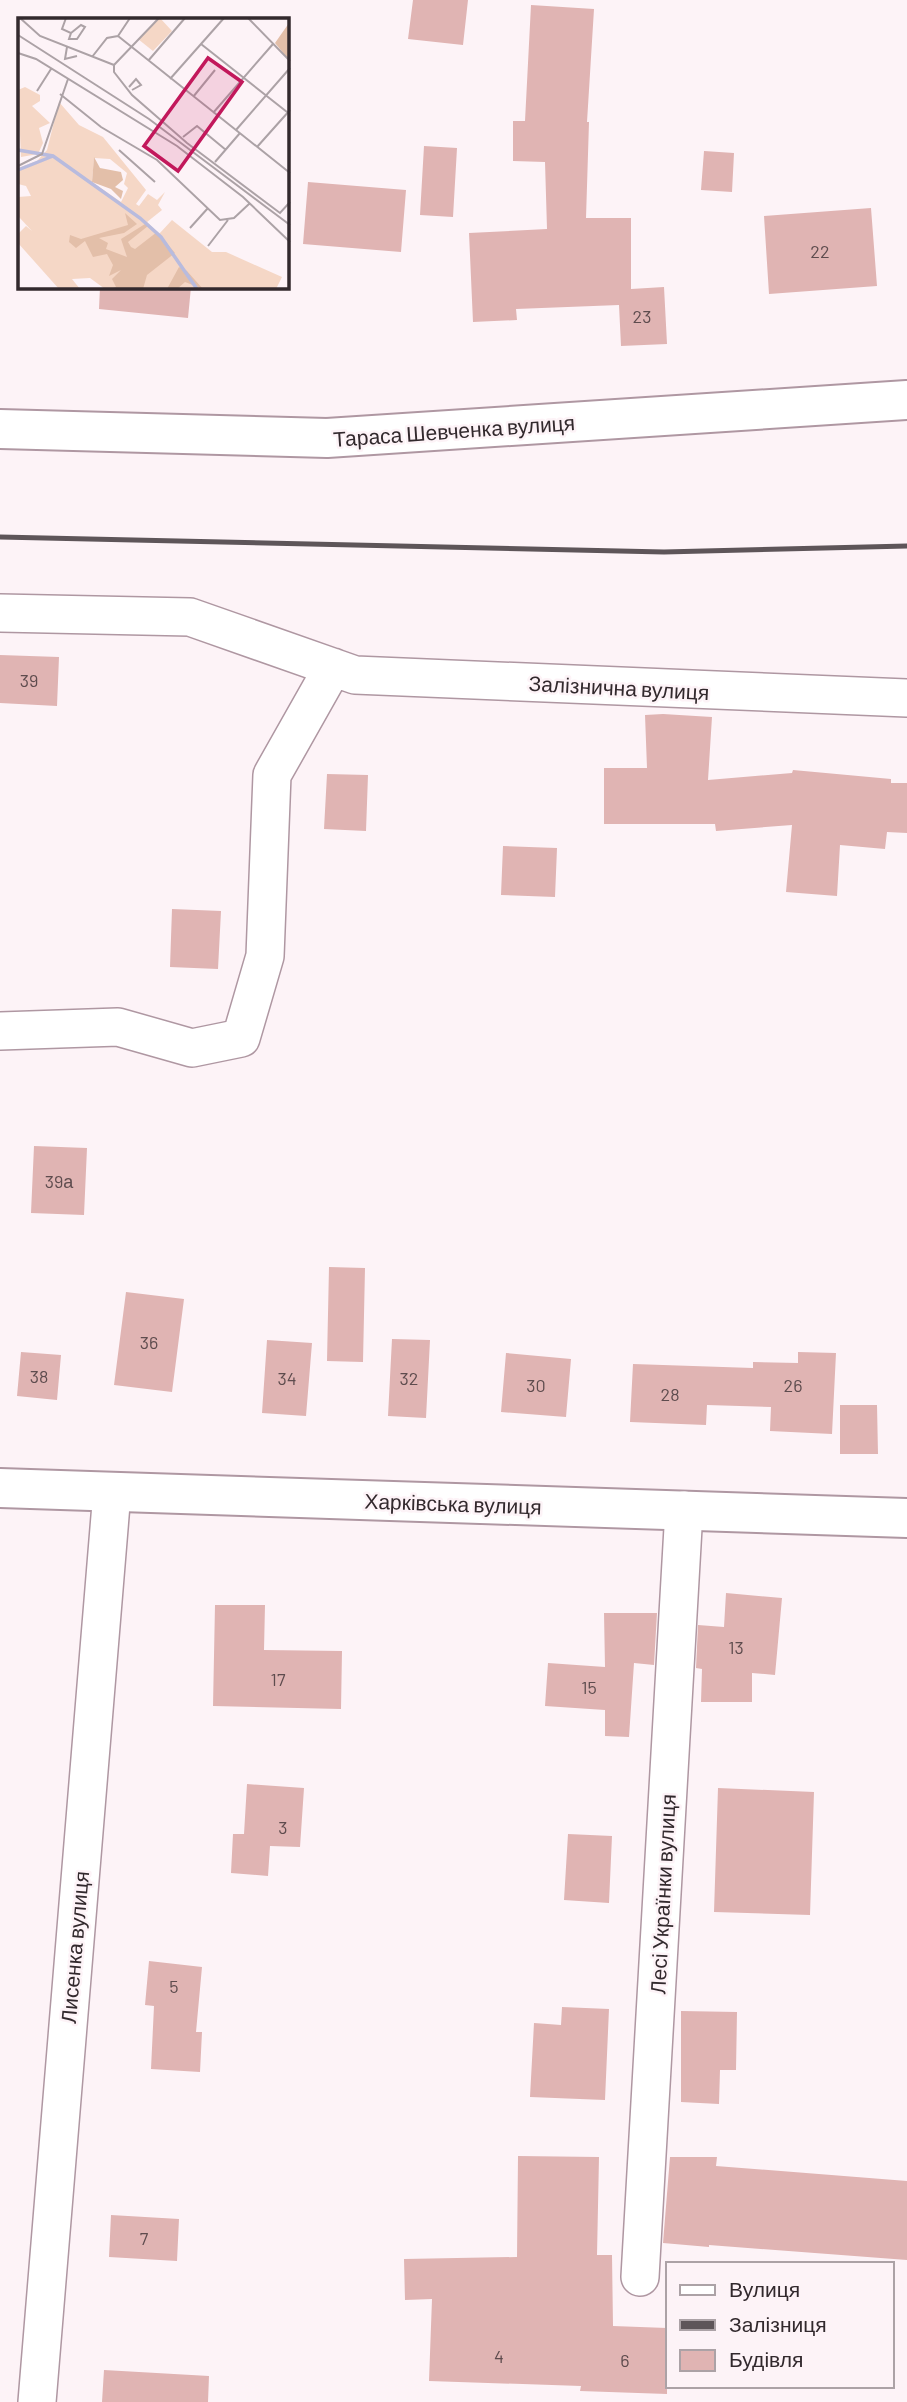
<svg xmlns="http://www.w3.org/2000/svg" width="907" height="2402" font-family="Barlow,sans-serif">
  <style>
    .building { fill: #e0b4b3 }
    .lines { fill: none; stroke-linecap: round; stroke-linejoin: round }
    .street-casing { stroke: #af97a2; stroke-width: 40 }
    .secondary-casing { stroke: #af97a2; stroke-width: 42 }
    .street { stroke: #fff; stroke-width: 37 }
    .secondary { stroke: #fff; stroke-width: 38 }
    .rail { stroke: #5e5559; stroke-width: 5 }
    .labels { text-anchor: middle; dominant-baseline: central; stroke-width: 5; stroke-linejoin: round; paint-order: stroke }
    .number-label { font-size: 18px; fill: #5e4c4e }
    .street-label { font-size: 21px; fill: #32292d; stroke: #fdf3f7 }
    .inset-river { fill: none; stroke: #b8bbde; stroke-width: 3.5 }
    .inset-road { fill: none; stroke: #aca2a6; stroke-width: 2 }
    .view { fill: #c2185b; fill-opacity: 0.15; stroke: #c2185b; stroke-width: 3.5 }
    .inset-edge { fill: none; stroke: #32292d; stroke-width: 3.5 }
  </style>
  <rect width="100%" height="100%" fill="#fdf3f7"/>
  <!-- building -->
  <path class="building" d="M413 0H468L463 45 408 39Z
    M531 5 594 9 587 122H589L586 218H631V289L664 287 667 344 621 346 619 305 516 309 517 320 473 322 469 233 547 229 545 162 513 161V121H525Z
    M424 146 457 148 453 217 420 215Z
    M704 151 734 153 732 192 701 190Z
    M308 182 406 190 401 252 303 244Z
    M871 208 877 286 769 294 764 216Z
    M100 287H191L188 318 99 309Z
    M0 655 59 657 57 706 0 703Z
    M663 714 712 717 708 780 792 773 793 770 891 779V783H907V833L887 832 885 849 840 845 837 896 786 892 792 825 716 831 715 824H604V768H647L645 715Z
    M327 774 368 775 366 831 324 829Z
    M503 846 557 848 555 897 501 895Z
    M172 909 221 911 218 969 170 967Z
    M34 1146 87 1148 84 1215 31 1213Z
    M329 1267 365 1268 363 1362 327 1361Z
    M126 1292 184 1299 172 1392 114 1385Z
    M392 1339 430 1340 426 1418 388 1416Z
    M267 1340 312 1343 306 1416 262 1413Z
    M21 1352 61 1355 57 1400 17 1396Z
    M798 1352 836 1353 832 1434 770 1431 771 1407 707 1405 706 1425 630 1422 633 1364 753 1368V1362L798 1363Z
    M506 1353 571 1359 566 1417 501 1412Z
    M840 1405H877L878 1454H840Z
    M726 1593 782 1598 775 1675 752 1673V1702H701L702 1669 696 1668 698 1625 724 1627Z
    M215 1605H265L264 1650 342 1651 341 1709 213 1706Z
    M604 1613H657L654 1665 634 1663 629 1737 605 1736V1710L545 1706 548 1663 605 1667Z
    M247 1784 304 1788 300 1847 270 1846 268 1876 231 1873 233 1834H244Z
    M718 1788 814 1792 810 1915 714 1912Z
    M568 1834 612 1836 609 1903 564 1900Z
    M149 1961 202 1967 196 2032H202L200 2072 151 2069 154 2006 145 2005Z
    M562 2007 609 2009 605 2100 530 2097 534 2023 561 2025Z
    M681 2011 737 2012 736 2070H720L719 2104 681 2102Z
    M518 2156 599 2157 597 2255H612L613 2326 667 2328V2394L580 2391 581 2386 429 2381 432 2299 405 2300 404 2259 517 2257Z
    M670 2157H717L716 2166 907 2181V2260L709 2245V2247L663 2243Z
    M111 2215 179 2219 177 2261 109 2257Z
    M104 2370 209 2376 208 2402H102Z"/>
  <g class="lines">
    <defs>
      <path id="street" d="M0 613 190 617 355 675 907 698
        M0 1031 118 1027 192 1048 241 1038 265 956 272 775 333 667
        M640 2277 684 1510
        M37 2402 112 1492"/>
      <path id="secondary" d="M0 429 327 438 907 400
        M0 1488 907 1518"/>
    </defs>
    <!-- street casing -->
    <use href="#street" class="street-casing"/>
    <!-- secondary casing -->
    <use href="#secondary" class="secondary-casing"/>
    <!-- street -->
    <use href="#street" class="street"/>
    <!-- secondary -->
    <use href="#secondary" class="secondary"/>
    <!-- rail -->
    <path class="rail" d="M0 537 664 552 907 546"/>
  </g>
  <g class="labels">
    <!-- number labels -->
    <g class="number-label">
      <text x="820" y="251">22</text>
      <text x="642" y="316">23</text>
      <text x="29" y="680">39</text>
      <text x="59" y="1181">39а</text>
      <text x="149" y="1342">36</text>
      <text x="39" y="1376">38</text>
      <text x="287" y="1378">34</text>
      <text x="409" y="1378">32</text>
      <text x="536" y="1385">30</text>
      <text x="793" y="1385">26</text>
      <text x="670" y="1394">28</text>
      <text x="736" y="1647">13</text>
      <text x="278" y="1679">17</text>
      <text x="589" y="1687">15</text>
      <text x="283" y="1827">3</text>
      <text x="174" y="1986">5</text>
      <text x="144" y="2238">7</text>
      <text x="499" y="2356">4</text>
      <text x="625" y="2360">6</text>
    </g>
    <!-- street labels -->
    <g class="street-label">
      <text transform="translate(454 430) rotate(-4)">Тараса Шевченка вулиця</text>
      <text transform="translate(619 687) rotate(3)">Залізнична вулиця</text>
      <text transform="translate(453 1503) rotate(2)">Харківська вулиця</text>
      <text transform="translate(662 1894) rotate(-87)">Лесі Українки вулиця</text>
      <text transform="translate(74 1947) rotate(-85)">Лисенка вулиця</text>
    </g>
  </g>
  <!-- overview -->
  <g transform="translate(18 18)">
    <rect width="271" height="271" fill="#fdf3f7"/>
    <path d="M142 0 154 13 135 33 120 21ZM7 69 22 77V83L14 88 32 105 21 110 25 125 20 136 3 139 0 72ZM41 84 61 107 85 119 128 172 118 186 121 188 130 176 139 182 147 174 140 187 144 192 129 204 141 216 154 202 194 234H208L264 259 258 271H87L72 260 54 261 62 271H41L0 225V216L8 208 14 213 0 198V179L13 178 8 168 0 166V150L19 143 29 132ZM76 140 92 141 109 155 106 166 110 170 103 184 74 164Z" fill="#f5d7c6" fill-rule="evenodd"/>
    <path d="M271 5V42L257 25ZM76 139 82 150 103 154 105 162 97 169 105 173 103 181 93 171 74 164ZM107 195 119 206 106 215 81 220 90 225 88 231 109 239 103 221 127 206 130 208 110 224 113 229 117 231 139 214 157 235 129 257 125 271H92L98 269 94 261 103 252 91 258 95 247 89 236 75 239 67 223 58 230 51 224 52 217 63 221 110 207ZM161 249 169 253 185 271 167 264 159 271H149Z" fill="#e3bfa9"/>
    <path class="inset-river" d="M0 132 35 138 122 200 143 219 179 271M0 152 35 138"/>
    <path class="inset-road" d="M2 0 22 18 96 47M48 0 44 11 53 15 51 21H59L67 9 63 7 53 15M230 0 272 43M0 17 131 101 272 207M100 18 272 155M100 18 112 0M183 26 269 94M49 29 47 41 59 38M0 35 18 41 159 128 225 179 272 224M74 39 89 20 100 18M130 43 167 0M96 47V54L114 77 169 125 262 195 272 184M96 47 141 0M152 61 206 0M111 69 118 61 123 67 114 72M19 73 33 51M42 76 83 109 139 142 202 202 216 200 231 186M175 79 197 52M195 95 255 26M218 112 272 50M165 119 179 108 208 132M239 129 272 92M101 132 137 164M197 144 222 115M0 148 24 136 50 61M172 210 190 190M190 228 210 202"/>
    <path class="view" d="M190 40 224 64 160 153 126 128Z"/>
    <rect width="271" height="271" class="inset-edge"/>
  </g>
  <!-- legend -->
  <rect x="666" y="2262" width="228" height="126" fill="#fdf3f7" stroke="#aca2a6" stroke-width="2"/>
  <rect x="680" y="2285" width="35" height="10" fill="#ffffff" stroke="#aca2a6" stroke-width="2"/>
  <text x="729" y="2297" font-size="21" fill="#32292d">Вулиця</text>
  <rect x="680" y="2320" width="35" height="10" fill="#5e5559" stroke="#aca2a6" stroke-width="2"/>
  <text x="729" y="2332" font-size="21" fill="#32292d">Залізниця</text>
  <rect x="680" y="2350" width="35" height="21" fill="#e0b4b3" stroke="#aca2a6" stroke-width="2"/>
  <text x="729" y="2367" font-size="21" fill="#32292d">Будівля</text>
</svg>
